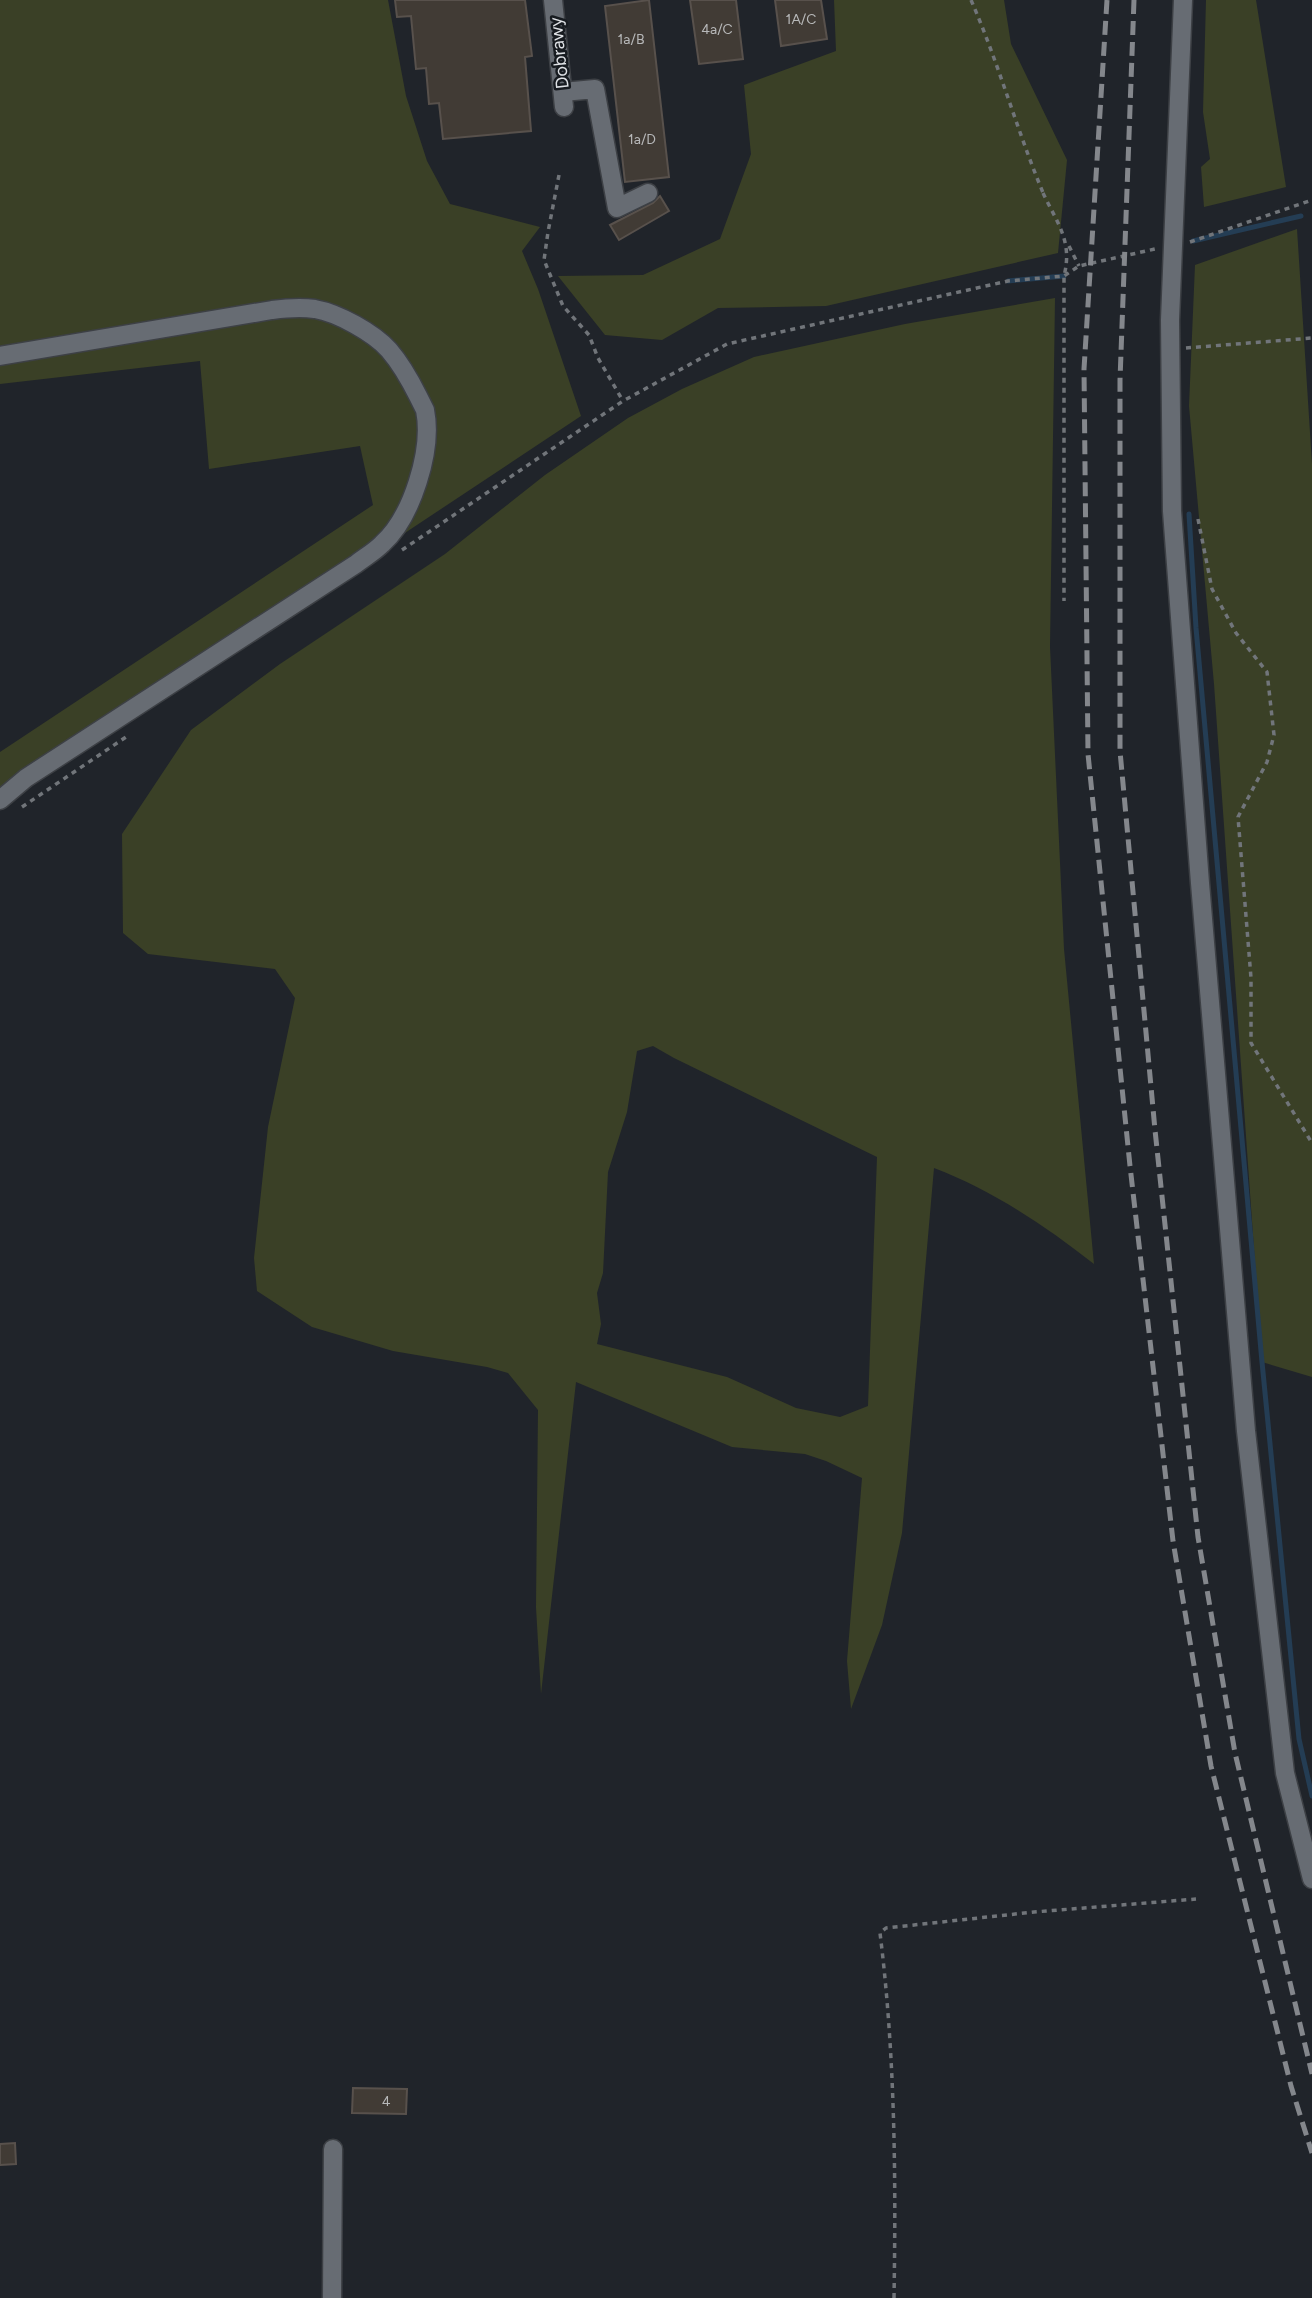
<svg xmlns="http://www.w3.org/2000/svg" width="1312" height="2298" font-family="Figtree,sans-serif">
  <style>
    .green { fill: #3a4026; fill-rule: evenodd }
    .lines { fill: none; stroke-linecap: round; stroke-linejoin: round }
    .stream { stroke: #243d54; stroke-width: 5 }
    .building { fill: #413b35; stroke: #58514c; stroke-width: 2 }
    .minor-casing { stroke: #3d4045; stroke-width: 21 }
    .path { stroke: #71757a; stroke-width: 3.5; stroke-dasharray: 5 5; stroke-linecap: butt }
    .minor { stroke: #676c73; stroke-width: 18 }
    .rail { stroke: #84878c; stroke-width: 5; stroke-dasharray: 14 7; stroke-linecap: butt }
    .labels { text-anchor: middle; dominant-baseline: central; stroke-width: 5; stroke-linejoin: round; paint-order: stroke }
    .number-label { font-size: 14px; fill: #b7b8b9 }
    .street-label { font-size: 18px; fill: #dee1e5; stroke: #171b20 }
  </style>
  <rect width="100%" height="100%" fill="#20242a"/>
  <!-- green -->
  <path class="green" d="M0 0H388L406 96 427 161 450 204 540 227 522 251 538 289 581 416 0 802V752L373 505 360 446 209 469 200 361 0 384Z
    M834 0H1004L1011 44 1067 160 1058 253 826 306 718 308 662 340 605 335 558 276 643 275 720 239 751 154 744 85 836 51Z
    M1206 0H1256L1286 187 1204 207 1201 167 1210 159 1203 112Z
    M1297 229 1312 464V1377L1262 1362 1214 684 1189 406 1195 265Z
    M1055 298 1050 647 1064 949 1094 1264C1046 1226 992 1190 934 1168L902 1533 882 1625 851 1709 847 1661 862 1478 826 1461 805 1454 732 1447 576 1382 541 1694 536 1607 538 1410 508 1373 487 1367 393 1351 312 1327 257 1291 254 1258 268 1127 295 998 275 969 148 954 123 933 122 834 191 730 280 664 445 554 545 475 628 418 682 389 754 357 905 324ZM653 1046 674 1058 877 1157 868 1406 840 1417 796 1408 727 1377 597 1344 601 1324 597 1293 603 1273 608 1172 627 1112 637 1051Z"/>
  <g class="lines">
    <!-- stream -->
    <path class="stream" d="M1193 241 1301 216
      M1008 281 1064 276
      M1189 514 1196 628 1262 1362 1299 1739 1312 1796"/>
  </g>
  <!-- building -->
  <path class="building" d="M395 0H525L532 56 525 57 531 131 443 139 439 103 429 104 426 68 416 69 411 16 397 17Z
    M649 0 669 177 625 182 605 6Z
    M690 0H736L743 59 699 64Z
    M775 0H821L827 39 781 46Z
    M660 196 669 211 619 240 610 225 653 203Z
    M353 2088 407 2089 406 2114 352 2113Z
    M15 2143 16 2164 0 2165V2144Z"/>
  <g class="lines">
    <defs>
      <path id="minor" d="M553 0 564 107
        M1183 0 1170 320 1172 511 1200 883 1246 1431 1285 1773 1312 1879
        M563 92 595 89 617 208 648 193
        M0 356 272 310C287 308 301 307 315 309 338 313 374 333 389 350 401 364 410 380 418 396 420 400 423 406 425 410 433 450 412 517 382 544 374 552 365 557 356 564L26 778 0 800
        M332 2298 333 2149"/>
    </defs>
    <!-- minor casing -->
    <use href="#minor" class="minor-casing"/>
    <!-- path -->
    <path class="path" d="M971 0C999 64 1017 131 1044 195
      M559 175 548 232 544 260 563 306 589 335 598 358 623 401
      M1043 193C1057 223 1073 241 1064 276V601
      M1190 242 1312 200
      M1069 246 1079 266
      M1186 348 1312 338
      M1198 519 1212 589 1236 633 1267 672 1274 735 1267 762 1238 817 1251 978V1043L1312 1143
      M402 550 623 401 727 344 1008 281 1064 276 1079 266 1155 249
      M22 807 129 735
      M894 2298C896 2176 895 2054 880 1933L886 1928 1034 1912 1196 1899"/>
    <!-- minor -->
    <use href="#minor" class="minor"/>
    <!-- rail -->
    <path class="rail" d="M1107 0 1084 369 1088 754 1130 1166 1173 1541 1211 1766 1291 2086 1312 2153
      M1134 0 1120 380V751L1155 1130 1198 1537 1235 1753 1312 2074"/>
  </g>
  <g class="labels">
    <!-- number labels -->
    <g class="number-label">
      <text x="801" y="19">1A/C</text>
      <text x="717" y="29">4a/C</text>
      <text x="631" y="39">1a/B</text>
      <text x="642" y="139">1a/D</text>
      <text x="386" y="2101">4</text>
    </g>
    <!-- street labels -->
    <g class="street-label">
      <text transform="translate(559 53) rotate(-96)">Dobrawy</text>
    </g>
  </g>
</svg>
